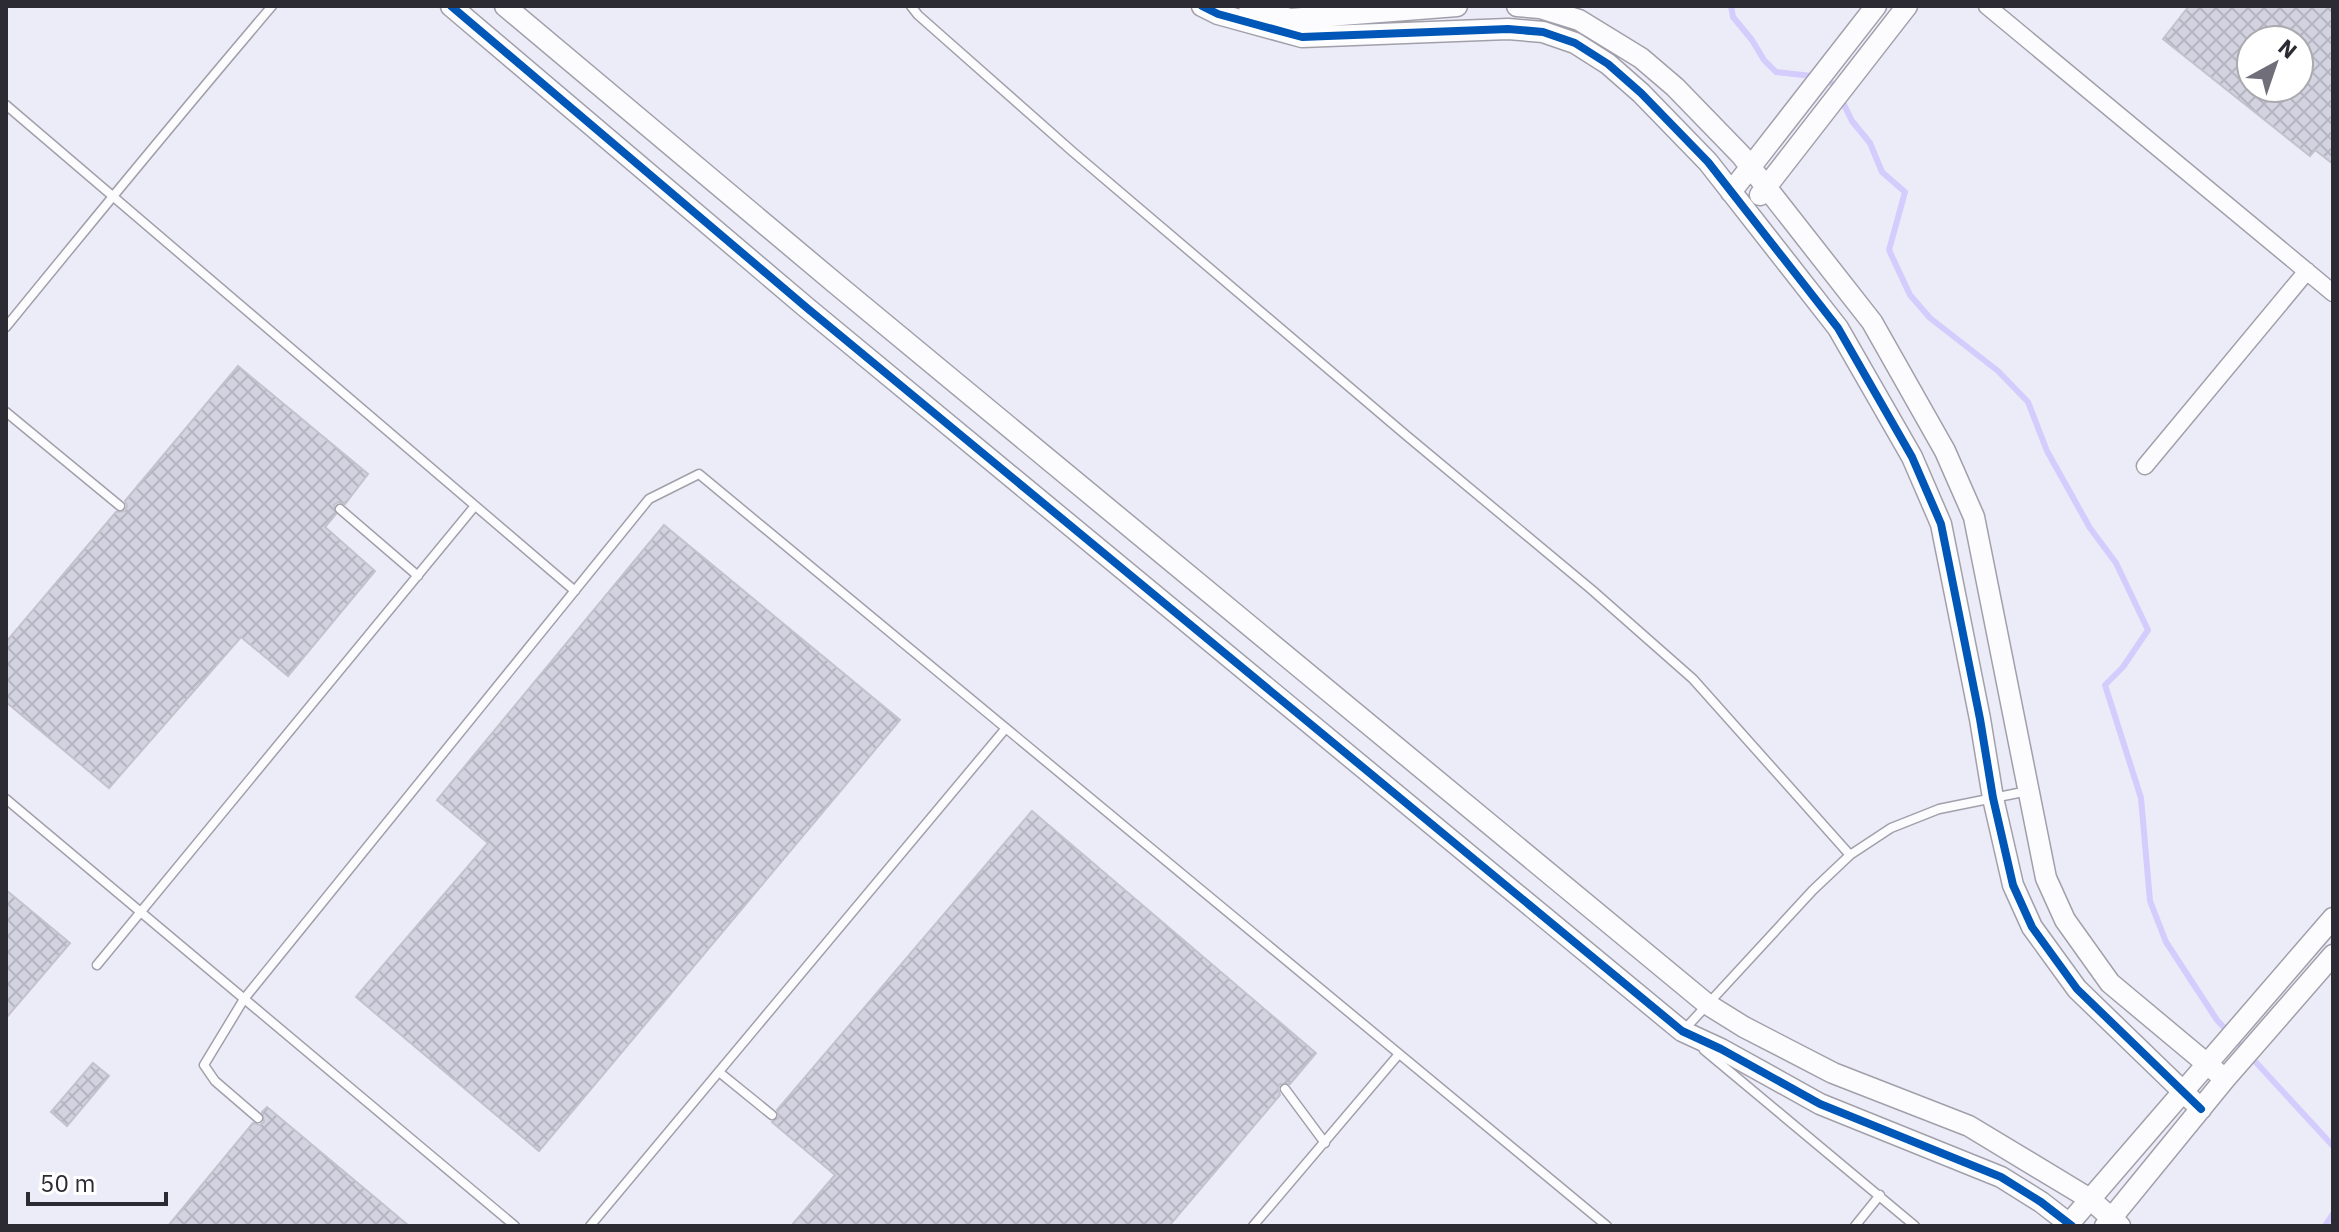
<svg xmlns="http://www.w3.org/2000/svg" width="2339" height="1232" font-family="'IBM Plex Sans',sans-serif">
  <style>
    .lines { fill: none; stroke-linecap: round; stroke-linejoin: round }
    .stream { stroke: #d4ccfc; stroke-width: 6 }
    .building { fill: url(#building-cross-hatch); stroke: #c3c2cc; stroke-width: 2; fill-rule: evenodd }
    .service-casing { stroke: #a1a0aa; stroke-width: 11 }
    .minor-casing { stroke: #a1a0aa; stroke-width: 19 }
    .tertiary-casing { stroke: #a1a0aa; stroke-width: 23 }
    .service { stroke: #fcfcfe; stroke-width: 8 }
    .minor { stroke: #fcfcfe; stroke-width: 16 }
    .tertiary { stroke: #fcfcfe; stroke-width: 20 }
    .cycleway-casing { stroke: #fff; stroke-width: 13 }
    .cycleway { stroke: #0057b8; stroke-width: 8 }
  </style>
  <defs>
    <pattern id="building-cross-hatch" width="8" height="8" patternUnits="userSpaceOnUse" patternTransform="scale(2)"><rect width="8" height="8" fill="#d3d2e0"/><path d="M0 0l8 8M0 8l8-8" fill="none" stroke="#b5b4c1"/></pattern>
  </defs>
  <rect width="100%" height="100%" fill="#ecebf8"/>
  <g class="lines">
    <!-- stream -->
    <path class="stream" d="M1731 6 1733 17 1752 40 1764 60 1776 72 1812 76 1834 84 1852 121 1870 143 1882 172 1905 192 1889 250 1910 295 1930 318 1998 371 2028 402 2047 451 2090 528 2116 563 2148 630 2123 667 2105 685 2141 798 2150 901 2166 942 2217 1020 2333 1146
      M2325 1226 2333 1214"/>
  </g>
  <!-- building -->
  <path class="building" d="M2189 6H2333V164L2315 150 2310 156 2163 39ZM2251 40H2299V88H2251Z
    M238 366 368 474 345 504 338 502 334 505 336 514 325 527 375 571 288 676 241 637 109 788 6 702V642L116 512 125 511 127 506 125 501Z
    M664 525 900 720 539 1151 356 997 488 843 437 800Z
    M1032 811 1316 1053 1290 1084H1280L1278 1089 1280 1095 1169 1226H791L835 1175 772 1122 779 1117 777 1110Z
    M6 890 70 943 6 1018Z
    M93 1063 109 1076 67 1126 51 1112Z
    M267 1107 409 1226H168L253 1123 260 1125 264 1122 262 1112Z"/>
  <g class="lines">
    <defs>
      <path id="service" d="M911 6 918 15 1073 152 1407 436 1592 590 1693 679 1850 855
        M6 105 575 591
        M6 327C94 219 182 112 272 6
        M6 412 120 506
        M340 509 418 576
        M6 799 515 1226
        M97 965 474 507
        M1683 1031 1813 890 1850 855 1891 828 1939 809 2028 791
        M1704 1050 1915 1226
        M719 1072 772 1115
        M1285 1089 1325 1143
        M258 1118 215 1081 204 1065 244 999 649 499 699 474 1607 1226
        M590 1226 1006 728
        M1253 1226 1399 1054
        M1855 1226 1880 1195"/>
      <path id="minor" d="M1987 6 2333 293
        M2145 466 2307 271"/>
      <path id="tertiary" d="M451 6 807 308 1682 1031 1721 1049 1820 1104 2001 1177 2041 1202 2072 1226
        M505 6 835 283 1707 1004 1744 1027 1833 1073 1969 1126 2090 1199 2120 1226
        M1202 6 1218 14 1302 37 1508 29 1543 32 1575 43 1608 64 1641 93 1708 162 1838 328 1912 457 1941 524 1980 719 1993 798 2013 885 2032 927 2077 989 2201 1109
        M1249 6 1290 19 1457 6
        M1517 6 1540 8 1579 20 1641 58 1675 87 1741 155 1872 322 1945 451 1974 517 2046 878 2065 920 2110 983 2225 1079
        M1731 192 1876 6
        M1760 195 1907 6
        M2067 1226 2333 918
        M2105 1226 2225 1079 2333 955"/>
    </defs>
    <!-- service casing -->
    <use href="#service" class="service-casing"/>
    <!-- minor casing -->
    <use href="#minor" class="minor-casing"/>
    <!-- tertiary casing -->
    <use href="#tertiary" class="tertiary-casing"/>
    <!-- service -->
    <use href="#service" class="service"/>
    <!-- minor -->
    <use href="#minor" class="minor"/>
    <!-- tertiary -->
    <use href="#tertiary" class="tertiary"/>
    <defs>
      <path id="cycleway" d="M451 6 807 308 1682 1031 1721 1049 1820 1104 2001 1177 2041 1202 2072 1226
        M1202 6 1218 14 1302 37 1508 29 1543 32 1575 43 1608 64 1641 93 1708 162 1838 328 1912 457 1941 524 1980 719 1993 798 2013 885 2032 927 2077 989 2201 1109"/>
    </defs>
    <!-- cycleway casing -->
    <use href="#cycleway" class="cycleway-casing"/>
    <!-- cycleway -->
    <use href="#cycleway" class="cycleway"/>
  </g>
  <!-- border -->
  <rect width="2339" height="1232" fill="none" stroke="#2c2b34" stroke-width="16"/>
  <!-- north arrow -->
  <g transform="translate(2275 64) rotate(40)"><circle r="38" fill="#ffffff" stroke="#abaaae" stroke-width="2"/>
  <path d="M0-6L14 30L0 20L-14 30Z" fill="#6f6e79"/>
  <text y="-12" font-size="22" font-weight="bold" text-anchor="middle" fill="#2c2b34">N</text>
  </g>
  <!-- scale -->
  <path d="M28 1192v12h138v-12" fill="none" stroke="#2c2b34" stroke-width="4"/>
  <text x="40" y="1192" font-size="24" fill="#2c2b34" stroke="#ffffff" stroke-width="6" paint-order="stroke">50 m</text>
</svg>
